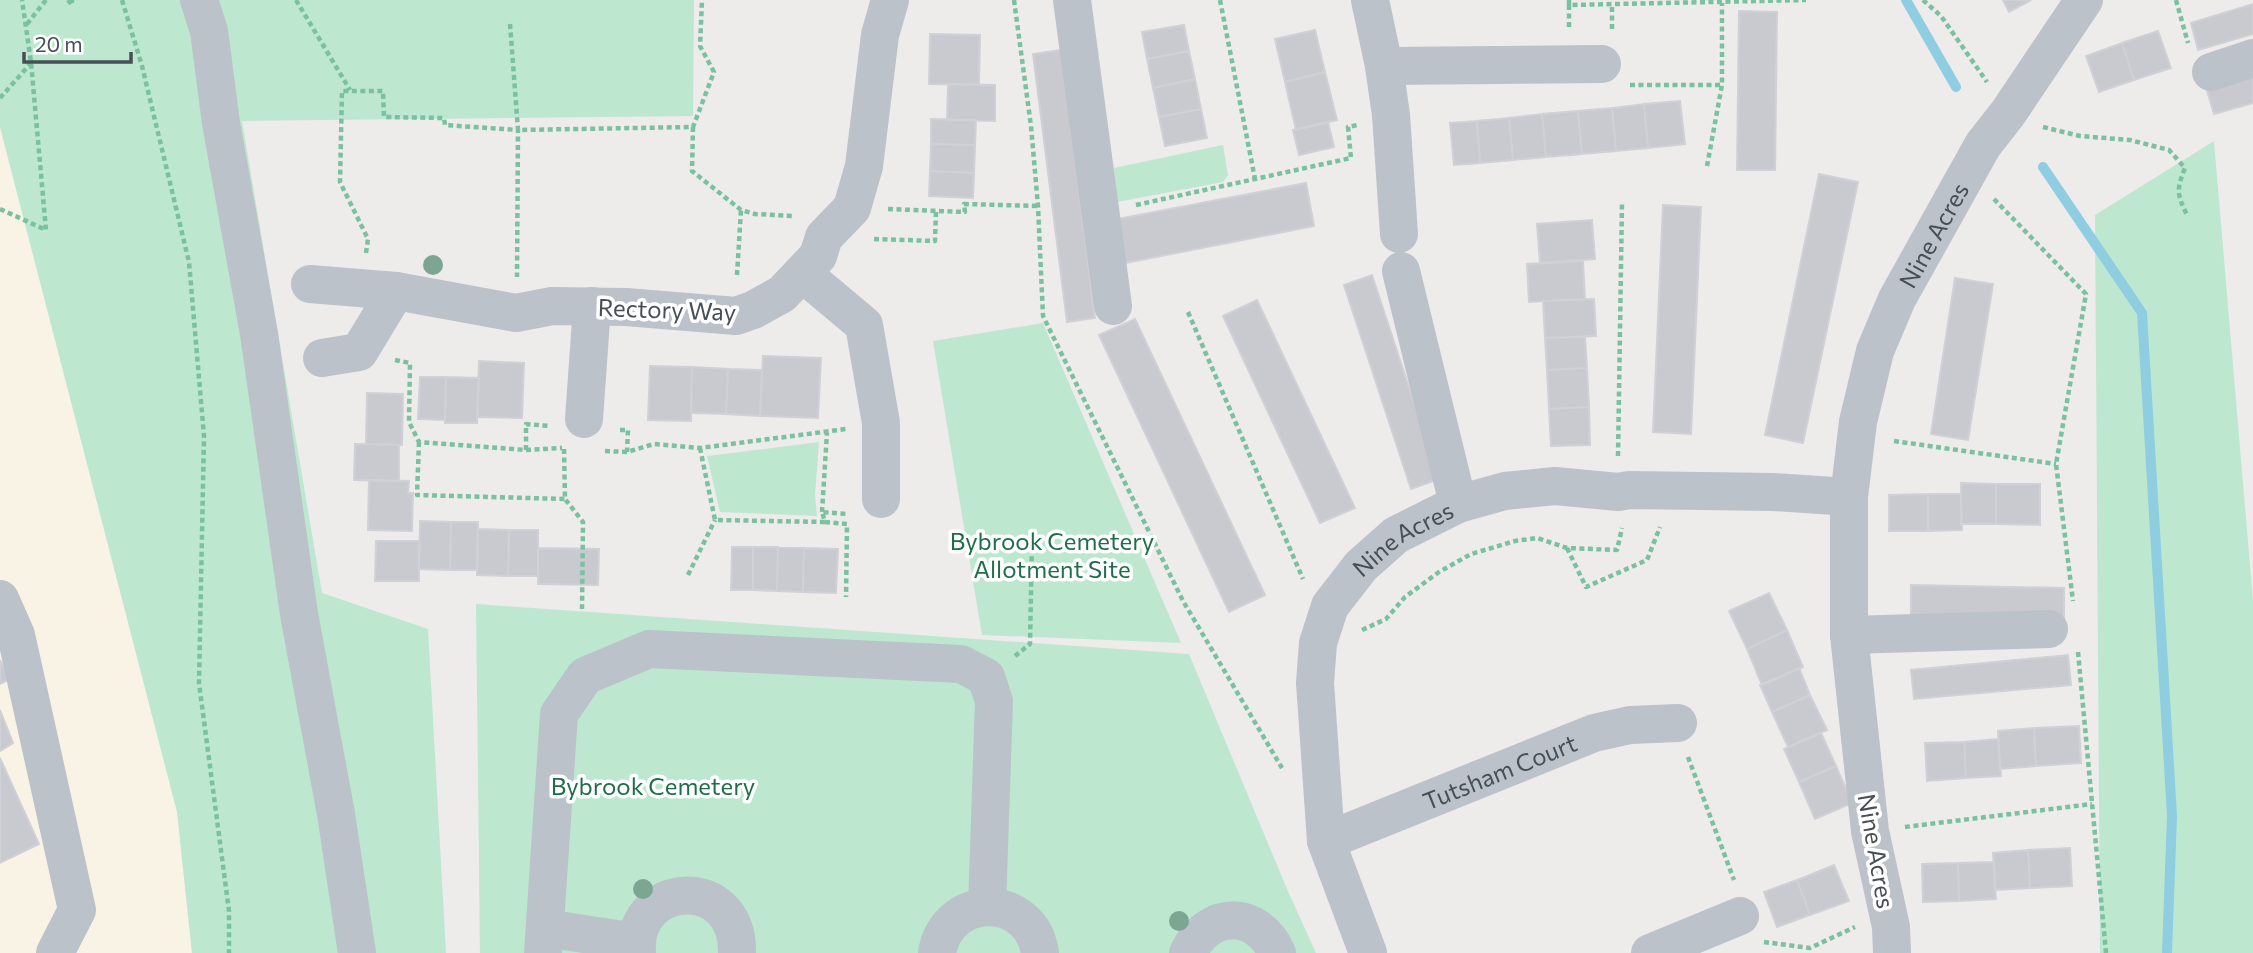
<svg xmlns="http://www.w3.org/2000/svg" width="2253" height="953" font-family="Commissioner,sans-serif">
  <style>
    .commercial { fill: #f8f3e5 }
    .green { fill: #bde8cf }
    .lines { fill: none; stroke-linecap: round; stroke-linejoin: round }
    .stream { stroke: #8fcde0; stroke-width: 10 }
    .building { fill: #c9cad0; stroke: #d0d1d6; stroke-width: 2 }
    .path { stroke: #7ac19f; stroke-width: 4.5; stroke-dasharray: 5 3.5; stroke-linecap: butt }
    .minor { stroke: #bbc2c9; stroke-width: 38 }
    .tree { fill: #7da692 }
    .labels { text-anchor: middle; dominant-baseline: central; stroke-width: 7; stroke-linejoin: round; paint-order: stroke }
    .street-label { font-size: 24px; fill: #464e56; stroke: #fff }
    .park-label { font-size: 24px; fill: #206e49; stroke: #fff }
  </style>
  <rect width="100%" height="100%" fill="#eeebeb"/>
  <!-- commercial -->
  <path class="commercial" d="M0 128 177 812 192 953H0Z"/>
  <!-- green -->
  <path class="green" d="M0 0H694L693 116 242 121 322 593 428 629 446 953H192L177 812 0 127Z
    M2214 141 2253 601V953H2100L2095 215Z
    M1223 145 1228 175 1223 182 1117 202 1114 168Z
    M1043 323 1181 643 982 635 933 341Z
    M819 442 815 495 817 516 720 512 707 456Z
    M476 604 1189 654 1287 889 1316 953H480Z"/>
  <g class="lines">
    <!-- stream -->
    <path class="stream" d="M1906 0 1956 87
      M2043 167 2142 313 2172 816 2167 953"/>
  </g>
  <!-- building -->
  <path class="building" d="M2003 0H2031L2009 12Z
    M2253 4V34L2198 50 2191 23Z
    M1739 11 1777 12 1775 170H1737Z
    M1184 25 1189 51 1147 59 1142 32Z
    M1315 30 1325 72 1285 82 1275 39Z
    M2158 31 2171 68 2134 80 2122 43Z
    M930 34 980 35 979 85 929 84Z
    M2122 43 2134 80 2099 92 2086 56Z
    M1061 50 1095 318 1067 322 1033 54Z
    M1189 51 1195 79 1153 88 1147 59Z
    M1325 72 1337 120 1296 130 1285 82Z
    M2253 72V103L2214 114 2206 87Z
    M1195 79 1201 109 1159 117 1153 88Z
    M948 84 995 85V121L947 120Z
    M1680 101 1685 144 1648 148 1644 104Z
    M1644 104 1648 148 1616 151 1612 108Z
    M1612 108 1616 151 1582 154 1578 111Z
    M1201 109 1207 138 1165 146 1159 117Z
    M1578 111 1582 154 1546 157 1542 114Z
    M1542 114 1546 157 1513 160 1509 118Z
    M1509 118 1513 160 1480 163 1477 121Z
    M931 119 976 120 975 145 931 144Z
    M1477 121 1480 163 1454 165 1450 123Z
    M1328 122 1334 147 1299 155 1293 130Z
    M931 144 975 145 974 173 930 171Z
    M930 171 974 173 973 198 929 196Z
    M1819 174 1858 182 1803 443 1765 435Z
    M1306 183 1314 226 1115 265 1107 221Z
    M1663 205 1701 207 1691 434 1653 432Z
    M1592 220 1595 259 1540 263 1537 224Z
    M1583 261 1585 299 1529 302 1527 264Z
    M1372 275 1439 479 1411 489 1344 285Z
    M1955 278 1993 284 1968 440 1931 434Z
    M1594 299 1596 336 1545 338 1543 301Z
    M1257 300 1355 508 1320 523 1223 316Z
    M1135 319 1265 595 1229 612 1099 335Z
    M1585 337 1587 368 1547 370 1545 338Z
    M763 356 821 358 818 418 760 416Z
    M479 361 524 363 522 418 477 417Z
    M650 366 692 367 691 421 648 420Z
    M692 367 728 369 726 414 691 413Z
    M1587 368 1589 407 1549 409 1547 370Z
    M728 369 762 370 760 416 726 414Z
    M420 377H446L445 420 418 419Z
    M446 377 479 378 477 423H445Z
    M367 393 403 394 402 445 366 444Z
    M1589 407 1590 445 1551 446 1549 409Z
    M355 444 399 445V481L354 480Z
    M369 480 409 481 408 493H413L412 531 368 530Z
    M1961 483 1996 484V524H1961Z
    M1996 484H2040V525L1996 524Z
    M1928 494V531H1889V495Z
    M1928 494H1961L1962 530 1928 531Z
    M420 521 451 522 450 570 419 569Z
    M451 522H478L477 570H450Z
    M478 529 509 530 508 576 477 575Z
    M509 530H538V576H508Z
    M376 541H419V581H375Z
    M732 547H753V590H731Z
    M753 547H778L777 591 753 590Z
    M778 547 804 548 803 592 777 591Z
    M538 548 599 549 598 585 538 584Z
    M804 548 838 549 836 593 803 592Z
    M1911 585 2064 588V618L1911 615Z
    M1769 593 1787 630 1747 649 1729 611Z
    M1787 630 1803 667 1762 685 1747 649Z
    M2068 655 2071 685 1914 699 1911 670Z
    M0 660 10 679 0 684Z
    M1799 668 1810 695 1772 712 1760 685Z
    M1810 695 1827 730 1788 747 1772 712Z
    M0 710 13 743 0 751Z
    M2079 726 2081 763 2036 766 2034 728Z
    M2034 728 2036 766 2000 769 1998 731Z
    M1821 733 1836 766 1799 782 1784 749Z
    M1998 739 2001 776 1966 778 1964 742Z
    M1964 742 1966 778 1927 781 1925 743Z
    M0 758 39 844 0 863Z
    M1836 766 1852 803 1815 819 1799 782Z
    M2070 848 2072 886 2030 888 2028 850Z
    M2028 850 2030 888 1995 890 1993 853Z
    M1994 862 1996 899 1959 901 1958 863Z
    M1958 863 1959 901 1923 902 1922 864Z
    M1834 865 1849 901 1810 915 1797 880Z
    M1797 880 1810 915 1777 927 1764 892Z"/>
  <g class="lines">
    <!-- path -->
    <path class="path" d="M68 0 72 5V0
      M122 0 142 66 189 262 204 436 199 683 229 911V953
      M296 0 350 90
      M1014 0 1031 126 1038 206 1043 316 1183 601 1282 768
      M1220 0 1255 179
      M1569 0V5L1806 0
      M1923 0 1941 16 1987 82
      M2176 0 2188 43
      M1569 5V28
      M27 24 46 0
      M510 24 518 130 693 127 714 72 700 46 702 0
      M1612 29V5
      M1630 85H1722
      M0 98 31 63
      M693 127 692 171 741 210 755 214 793 216
      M2043 127 2080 136 2130 140 2169 150 2185 168C2176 190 2177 194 2187 215
      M1707 166 1722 85V3
      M1994 199 2086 294 2056 464 2073 601
      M1136 205 1351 158 1348 127 1357 125
      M0 209 46 230 31 62 22 0
      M888 209 965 212 964 204 1038 206
      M874 239 935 241 936 211
      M366 253 368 239 340 182 342 91H383L384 117 444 118 445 125 518 130 517 277
      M737 275 741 210
      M1188 312 1303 579
      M395 360 410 363 409 422 419 442 526 450 562 448
      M620 430H628L627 452
      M1894 441 2056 464
      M419 442 417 495 565 499
      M700 448 715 520 825 522 822 512 847 514
      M564 449 565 499 583 522 582 609
      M526 450V424L549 426
      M605 451 627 452 654 444 700 448 846 429
      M1618 456 1622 202
      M822 512 827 433
      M825 522 847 524 846 597
      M1567 548 1586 587 1647 560 1660 527
      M688 575 715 520
      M1362 630 1386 619 1405 597 1439 572 1471 554 1515 541 1537 538 1567 548 1617 550 1622 528
      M2078 652 2106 953
      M1015 656 1030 644 1032 538
      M1688 757 1734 880
      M1905 827 2092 804
      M1764 942 1810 948 1855 927"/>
    <!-- minor -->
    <g class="minor">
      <path d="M199 0 209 31 221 123 259 334 299 614 336 814 357 953"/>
      <path d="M1072 0 1113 306"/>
      <path d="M1370 0 1384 66 1391 115 1399 234"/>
      <path d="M1384 66 1602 64"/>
      <path d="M2211 72 2253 58"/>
      <path d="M1401 271 1458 504"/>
      <path d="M802 273 864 325 881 423V499"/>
      <path d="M310 284 396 291 516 313 552 306 626 307 736 316 753 310 782 294 818 256 824 237 852 208 864 166 880 35 890 0"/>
      <path d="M322 358 359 352 396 291"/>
      <path d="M584 419 592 306"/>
      <path d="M0 599 16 635 77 910 55 953"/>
      <path d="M1849 635 2049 629"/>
      <path id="s1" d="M1326 841 1594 733 1630 725 1678 723"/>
      <path d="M545 928 636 942"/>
      <path d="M543 953 559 714 585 676 649 649 961 664 986 677 994 701 987 907"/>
      <path d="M637 953C631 880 739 873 737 953"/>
      <path d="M937 953C947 892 1031 892 1040 953"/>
      <path d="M1188 953C1208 910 1257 909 1277 953"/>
      <path id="s2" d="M1368 953 1326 841 1315 683 1318 643 1330 606 1361 566 1396 535 1458 504 1505 491 1555 486 1618 492 1629 490 1773 492 1849 497"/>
      <path d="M1650 953 1740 916"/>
      <path id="s3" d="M1892 953 1891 927 1870 831 1849 635V497L1858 422 1875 351 1897 299 1983 145 2008 113 2084 0"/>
    </g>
  </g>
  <!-- trees -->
  <g class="tree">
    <circle cx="433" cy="265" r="10"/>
    <circle cx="643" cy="889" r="10"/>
    <circle cx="1179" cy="921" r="10"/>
  </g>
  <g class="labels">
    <!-- street labels -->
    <g class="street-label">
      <text stroke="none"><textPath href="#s3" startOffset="738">Nine Acres</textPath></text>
      <text transform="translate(667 309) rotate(2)">Rectory Way</text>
      <text stroke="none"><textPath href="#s2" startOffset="458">Nine Acres</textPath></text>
      <text stroke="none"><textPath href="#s1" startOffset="187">Tutsham Court</textPath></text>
      <text transform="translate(1877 851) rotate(80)">Nine Acres</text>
    </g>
    <!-- park labels -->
    <g class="park-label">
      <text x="1052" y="540">Bybrook Cemetery<tspan x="1052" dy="28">Allotment Site</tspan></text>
      <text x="653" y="785">Bybrook Cemetery</text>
    </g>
  </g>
  <!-- scale -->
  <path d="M24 52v10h107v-10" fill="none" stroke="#464e56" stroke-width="3.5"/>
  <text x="35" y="52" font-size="21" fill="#464e56" stroke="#ffffff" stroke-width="5" paint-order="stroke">20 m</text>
</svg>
